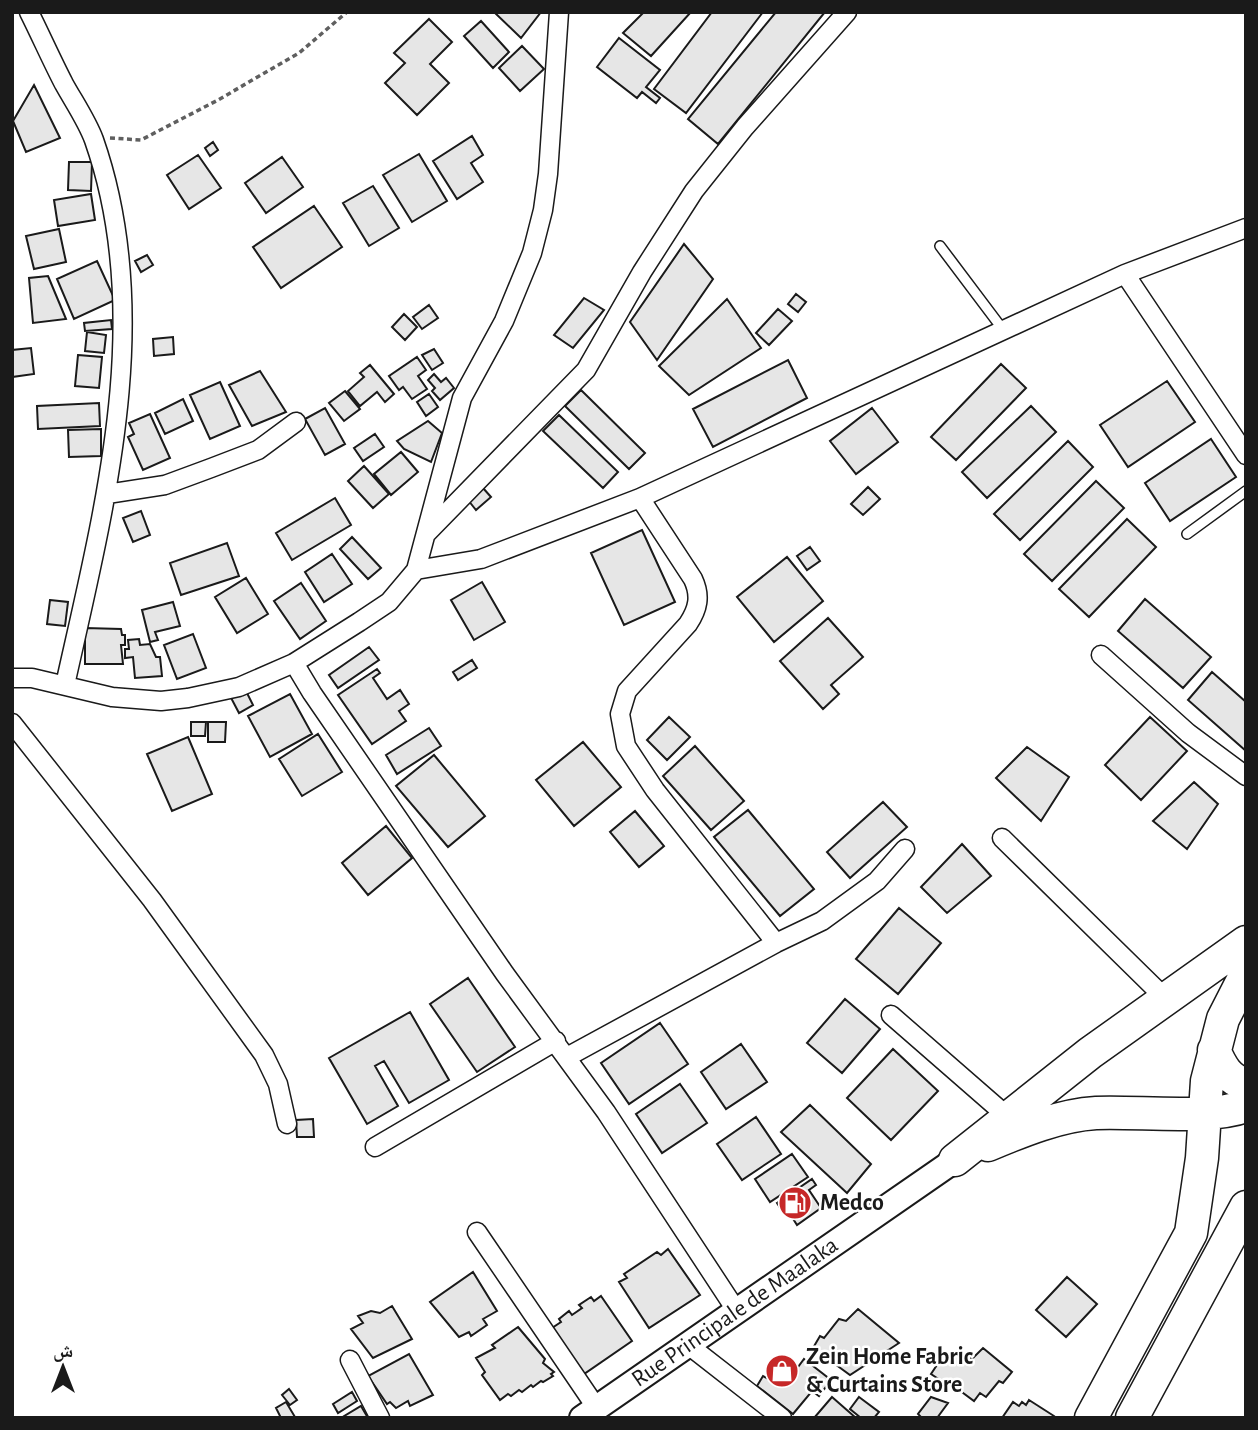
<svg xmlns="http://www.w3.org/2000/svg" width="1258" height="1430" font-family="'Alegreya Sans','Noto Naskh Arabic',sans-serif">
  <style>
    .building { fill: #e6e6e6; stroke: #1a1a1a; stroke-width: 2 }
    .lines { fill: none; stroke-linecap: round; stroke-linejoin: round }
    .lane-casing { stroke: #1a1a1a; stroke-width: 12 }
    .street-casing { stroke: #1a1a1a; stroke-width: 21 }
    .secondary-casing { stroke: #1a1a1a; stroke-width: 28 }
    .highway-casing { stroke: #1a1a1a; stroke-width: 35 }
    .path { stroke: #5f5f5f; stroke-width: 3.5; stroke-dasharray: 5 3.5; stroke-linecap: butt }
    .lane { stroke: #fff; stroke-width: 9 }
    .street { stroke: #fff; stroke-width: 18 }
    .secondary { stroke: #fff; stroke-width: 24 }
    .highway { stroke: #fff; stroke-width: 32 }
    .labels { text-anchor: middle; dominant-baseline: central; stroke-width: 5; stroke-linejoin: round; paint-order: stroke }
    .poi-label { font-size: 24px; font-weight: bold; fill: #1a1a1a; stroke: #fff; text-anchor: start }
    .street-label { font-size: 24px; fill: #1a1a1a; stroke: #fff }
  </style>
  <rect width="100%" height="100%" fill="#fff"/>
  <!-- building -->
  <path class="building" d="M494 12H541L521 38Z
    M644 12H691L651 56 623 33Z
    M712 12H763L686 113 654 89Z
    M776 12H825L718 144 688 119Z
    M429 19 452 42 430 64 449 83 417 115 385 83 405 63 394 53Z
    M481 21 509 52 493 68 464 36Z
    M619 38 660 70 646 87 660 98 656 103 642 92 637 98 597 67Z
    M522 46 544 69 520 91 499 68Z
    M34 85 60 138 26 152 13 121Z
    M472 136 483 155 471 163 483 182 457 199 433 161Z
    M213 142 218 150 210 156 205 148Z
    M419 154 447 201 412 222 383 175Z
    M198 155 221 188 189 209 167 175Z
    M282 157 303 187 266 213 245 183Z
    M69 162H92L91 191 68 190Z
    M373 186 399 228 369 246 343 203Z
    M91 194 95 220 58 226 54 200Z
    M314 206 342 247 281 288 253 247Z
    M59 229 66 262 34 269 26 236Z
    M684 244 713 279 657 360 630 322Z
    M147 255 153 265 141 272 135 261Z
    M97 261 115 300 74 319 57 279Z
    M48 276 66 319 33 323 29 278Z
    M796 294 806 302 798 312 788 304Z
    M584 298 604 310 573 348 554 335Z
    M727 299 761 348 689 395 659 366Z
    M429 305 438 318 422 329 413 317Z
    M778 309 792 321 769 345 756 333Z
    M404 314 417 327 405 340 392 327Z
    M111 320 112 329 85 331 84 323Z
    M87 332 106 335 104 353 85 351Z
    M173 337 174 354 154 356 153 339Z
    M31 348 34 374 12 377V350Z
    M434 349 443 363 432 370 422 355Z
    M78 355 102 357 99 388 75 386Z
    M417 357 426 370 418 376 427 389 412 399 403 387 399 390 389 376Z
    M788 360 807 398 713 447 693 409Z
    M1001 364 1026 388 956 460 931 437Z
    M370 365 394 394 385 402 377 392 360 406 348 391 364 377 360 373Z
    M260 371 286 412 252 426 229 385Z
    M434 374 441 382 446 378 454 388 440 400 432 391 435 388 428 380Z
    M1167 381 1195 422 1128 467 1100 425Z
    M220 382 240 426 210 439 190 395Z
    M581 390 645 453 629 469 565 406Z
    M345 391 360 409 344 421 329 403Z
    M429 394 438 407 426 416 417 402Z
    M183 399 193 421 165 434 155 413Z
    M99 403 100 426 38 429 37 406Z
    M1031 406 1056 432 987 498 962 472Z
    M325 408 345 444 325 455 305 419Z
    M872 408 898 442 856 474 830 441Z
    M150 414 170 458 143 470 128 437 134 434 129 423Z
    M559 415 618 472 603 488 543 431Z
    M428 421 442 433 431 462 404 449 397 441Z
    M101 429V456L69 457 68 430Z
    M375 434 384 447 363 461 354 448Z
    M1211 439 1236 477 1170 521 1145 483Z
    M1068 441 1093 467 1020 540 994 514Z
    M401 452 418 472 391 495 374 474Z
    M364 466 389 494 373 508 348 481Z
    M1096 481 1124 508 1052 581 1024 554Z
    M868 487 880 499 863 515 851 504Z
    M483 488 491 497 476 510 468 500Z
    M335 498 351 525 292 560 276 533Z
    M141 511 150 535 133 542 123 518Z
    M1127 519 1156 547 1089 617 1059 589Z
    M642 530 675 602 624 625 591 553Z
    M352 537 381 568 368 579 340 549Z
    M227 543 239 576 181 595 170 563Z
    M810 547 820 561 807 570 797 556Z
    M332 554 352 584 324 602 305 572Z
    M787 557 823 601 774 642 737 597Z
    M246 578 268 614 237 633 215 597Z
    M482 582 505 622 474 640 451 600Z
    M301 583 326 621 300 639 274 601Z
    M1145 599 1211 657 1183 688 1118 631Z
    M50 600 68 602 65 626 47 624Z
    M173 602 180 626 155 632 158 640 150 642 142 610Z
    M828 618 863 657 831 685 839 694 823 709 780 661Z
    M85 628 121 629 122 635H125V645H121L123 664H85Z
    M193 634 206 668 177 679 164 645Z
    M139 639 140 645 150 644 156 657H160L162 676 135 678 133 657 125 658V649H129L128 640Z
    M369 647 379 660 338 688 329 675Z
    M472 660 477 668 458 680 453 672Z
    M377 669 380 673 373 678 387 699 400 690 409 704 399 711 406 721 372 744 338 695Z
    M1212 672 1246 702V751L1188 700Z
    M244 687 253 705 239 713 229 694Z
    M290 694 312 734 270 757 248 716Z
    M669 717 690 737 667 760 647 740Z
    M1150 717 1187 751 1141 800 1105 765Z
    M191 722H206L205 736H191Z
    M208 722H226L225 742H208Z
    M429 728 441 746 397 774 386 755Z
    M318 734 342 772 302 796 279 759Z
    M188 737 212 794 172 811 147 754Z
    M583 742 621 787 574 826 536 780Z
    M695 746 744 801 711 830 663 776Z
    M1027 747 1069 777 1041 821 996 778Z
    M434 755 485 816 448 847 396 786Z
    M1194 782 1218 804 1187 849 1153 821Z
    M883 802 907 827 850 878 827 852Z
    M748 810 814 889 780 916 714 837Z
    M635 811 664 846 639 867 610 832Z
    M386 826 412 858 368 895 342 863Z
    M962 844 991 876 947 913 921 887Z
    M899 908 941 943 898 994 856 959Z
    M468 978 515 1047 477 1072 430 1004Z
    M845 999 880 1029 842 1073 807 1043Z
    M410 1012 449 1080 409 1103 384 1061 375 1066 398 1106 367 1124 329 1058Z
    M660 1023 688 1064 629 1104 601 1063Z
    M741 1044 767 1082 726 1109 701 1072Z
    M893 1049 938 1091 891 1140 847 1098Z
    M680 1084 707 1123 662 1153 636 1114Z
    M810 1105 871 1164 847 1193 781 1132Z
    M756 1117 781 1154 742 1180 717 1144Z
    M313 1119 314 1137H297L296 1120Z
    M792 1154 808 1177 770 1202 755 1179Z
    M812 1179 816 1185 809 1190 821 1208 797 1225 785 1206 781 1209 777 1203Z
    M668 1249 700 1295 649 1328 619 1282 627 1278 624 1274 657 1252 661 1255Z
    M473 1272 497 1311 483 1319 487 1325 471 1336 469 1332 459 1337 430 1302Z
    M1067 1277 1097 1304 1066 1337 1036 1310Z
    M601 1296 632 1341 584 1374 552 1328 561 1322 559 1319 569 1311 572 1315 582 1308 579 1305 591 1297 594 1301Z
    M392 1306 412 1339 373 1358 351 1329 363 1323 358 1316 371 1311 380 1313Z
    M858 1309 899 1343 850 1375 813 1348 820 1336 824 1338 839 1319 846 1321Z
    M518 1327 545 1359 543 1363 554 1372 551 1374 553 1376 543 1382 541 1381 533 1387 531 1385 522 1392 519 1390 511 1396 508 1394 500 1400 482 1375 485 1372 476 1358 495 1348 492 1345Z
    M983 1348 1012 1372 1003 1383 999 1381 986 1397 980 1393 974 1401 947 1381 946 1384 931 1374 943 1356 950 1360 958 1350 972 1359Z
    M409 1354 433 1395 410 1406 408 1401 396 1408 390 1402 387 1404 368 1376Z
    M804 1359 831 1380 819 1396 812 1391 793 1414 757 1386 763 1376 776 1383 789 1363 798 1367Z
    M289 1389 297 1400 290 1405 282 1395Z
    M352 1392 357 1401 338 1413 333 1404Z
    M832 1397 856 1418H814Z
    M859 1397 879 1412 874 1418H861L850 1409Z
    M931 1397 948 1403 937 1418H922L918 1414Z
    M1029 1400 1054 1416 1053 1418H1002L1013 1402 1019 1406 1022 1402 1026 1405Z
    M286 1402 295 1417 293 1418H281L276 1408Z
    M361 1406 368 1418H341Z"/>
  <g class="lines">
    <defs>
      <path id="lane" d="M940 246 1004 331
        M1187 534 1246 491"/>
      <path id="street" d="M29 12C41 36 52 61 64 84 74 102 87 121 94 140 156 317 104 509 65 685
        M1125 274 1246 455
        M107 494 165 485 211 468 258 450 296 422
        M640 498 693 579C701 596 698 609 688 624L627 691 620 714 626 746 655 790 776 943
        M426 534 586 370 642 272 694 191 745 127 847 12
        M416 570 462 398 504 321 532 253 543 210 548 174 559 12
        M1101 655 1188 733 1246 776
        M294 663 312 693 505 974 606 1112 736 1310
        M12 678H32L112 697 161 701 188 698 239 687 294 663 359 622 389 602 416 570 481 559 640 498 1125 274 1246 228
        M12 723 152 900 264 1055 278 1084 287 1124
        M1002 838 1166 999
        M891 1015 1008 1117
        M567 1057 776 943 822 921 877 881 905 849
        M375 1147 556 1041
        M477 1232 596 1407
        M687 1344 782 1418
        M350 1360 380 1418"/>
      <g id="secondary">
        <path id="s1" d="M582 1418 955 1160"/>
      </g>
      <path id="highway" d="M1214 1050C1221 1066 1228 1080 1246 1084
        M988 1145C1021 1131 1060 1115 1096 1113 1139 1111 1207 1120 1246 1106
        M955 1160 1090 1053 1246 942
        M1091 1418 1191 1233 1202 1158 1207 1081 1223 1019 1246 974
        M1132 1418 1246 1207"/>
    </defs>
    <!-- lane casing -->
    <use href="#lane" class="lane-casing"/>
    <!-- street casing -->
    <use href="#street" class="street-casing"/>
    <!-- secondary casing -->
    <use href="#secondary" class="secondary-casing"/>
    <!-- highway casing -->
    <use href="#highway" class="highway-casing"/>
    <!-- path -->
    <path class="path" d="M110 138 141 140 218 100 299 53 347 12"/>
    <!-- lane -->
    <use href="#lane" class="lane"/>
    <!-- street -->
    <use href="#street" class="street"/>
    <!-- secondary -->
    <use href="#secondary" class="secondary"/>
    <!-- highway -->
    <use href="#highway" class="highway"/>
  </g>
  <!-- icons -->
  <defs>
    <symbol id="fuel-disc" viewBox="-11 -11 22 22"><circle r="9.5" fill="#c62828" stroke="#fff"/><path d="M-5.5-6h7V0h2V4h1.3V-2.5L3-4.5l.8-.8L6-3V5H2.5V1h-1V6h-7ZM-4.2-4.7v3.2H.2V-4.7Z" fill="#fff"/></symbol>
    <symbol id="shop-disc" viewBox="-11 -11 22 22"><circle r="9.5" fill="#c62828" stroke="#fff"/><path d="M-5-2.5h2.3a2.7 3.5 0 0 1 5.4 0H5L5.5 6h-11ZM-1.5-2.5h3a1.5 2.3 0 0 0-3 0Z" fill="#fff"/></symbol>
  </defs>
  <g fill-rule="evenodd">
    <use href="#fuel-disc" x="776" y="1184" width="38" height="38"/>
    <use href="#shop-disc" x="763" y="1352" width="38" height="38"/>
  </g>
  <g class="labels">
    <!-- poi labels -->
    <g class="poi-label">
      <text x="820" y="1203">Medco</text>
      <text x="806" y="1357">Zein Home Fabric<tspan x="806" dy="28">&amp; Curtains Store</tspan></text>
    </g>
    <!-- street labels -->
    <g class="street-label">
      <text stroke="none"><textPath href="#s1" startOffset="186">Rue Principale de Maalaka</textPath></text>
    </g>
  </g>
  <!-- border -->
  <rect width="1258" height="1430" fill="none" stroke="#1a1a1a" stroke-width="28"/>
  <!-- north arrow -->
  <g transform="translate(63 1367)" stroke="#ffffff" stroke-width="5" paint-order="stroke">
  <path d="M0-5L12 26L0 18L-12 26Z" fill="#1a1a1a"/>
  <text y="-10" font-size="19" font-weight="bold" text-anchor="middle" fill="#1a1a1a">ش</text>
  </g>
</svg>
